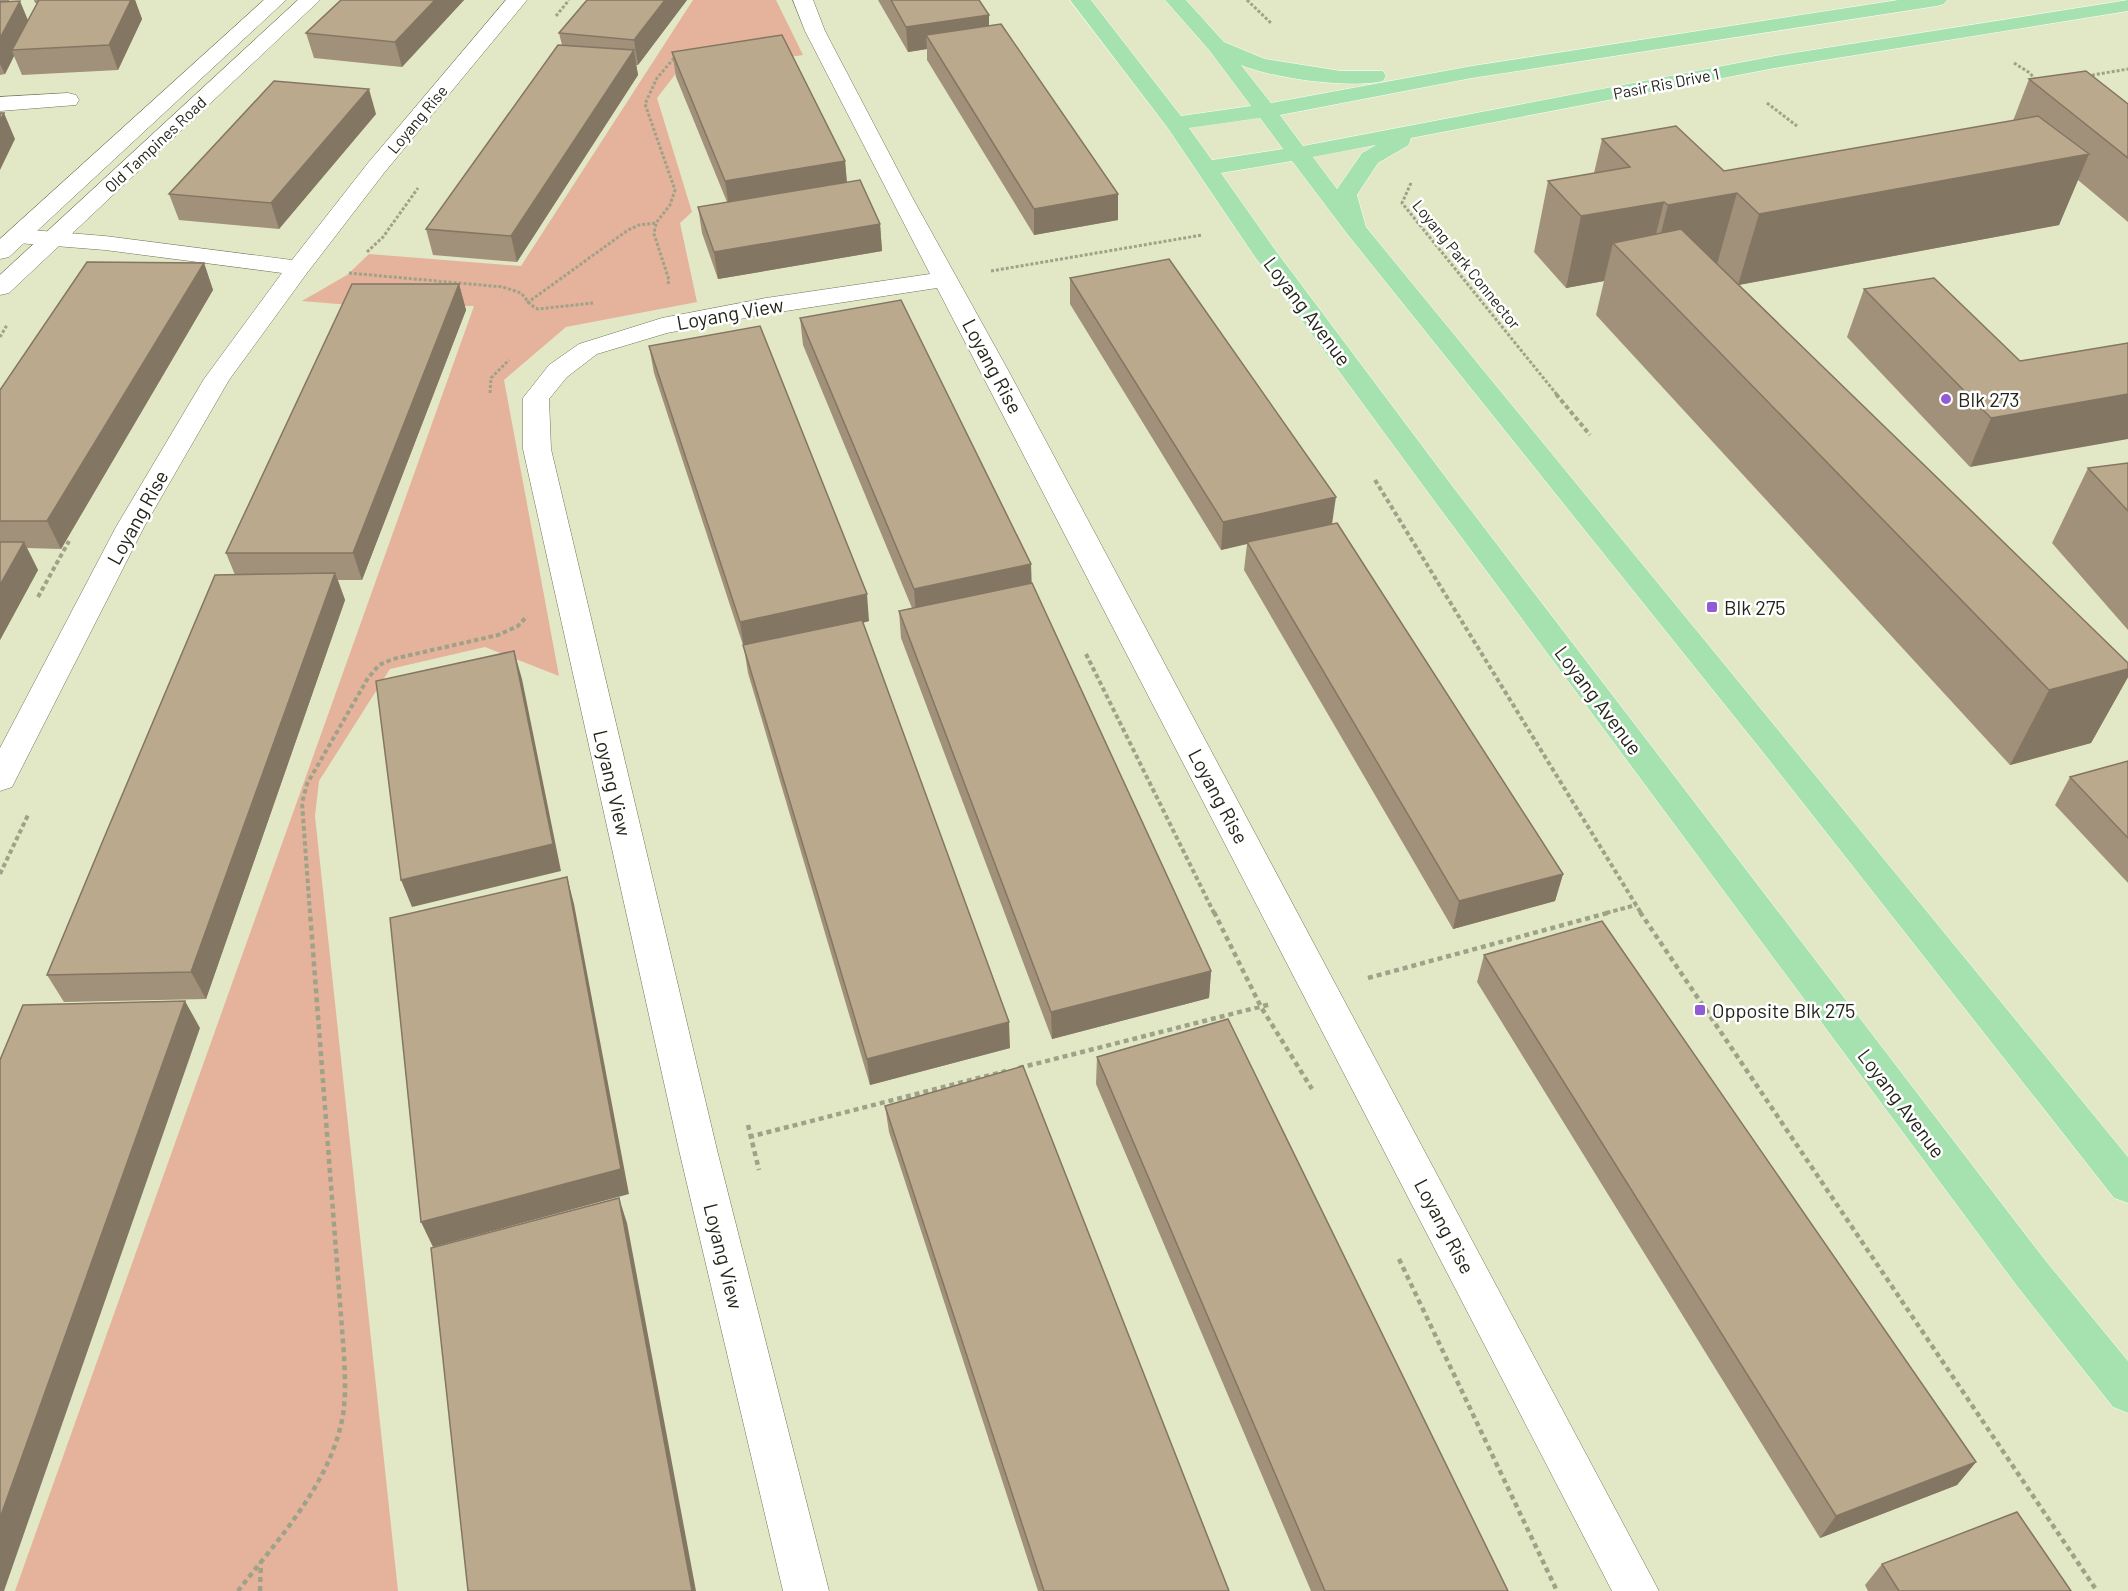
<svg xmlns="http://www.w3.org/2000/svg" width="2128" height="1591" font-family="Barlow,sans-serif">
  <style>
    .green { fill: #e5b39c }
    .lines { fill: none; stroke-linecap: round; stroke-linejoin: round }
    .street-casing { stroke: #727558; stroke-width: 1 }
    .secondary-casing { stroke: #727558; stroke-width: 1 }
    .primary-casing { stroke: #fff; stroke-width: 1 }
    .path-far2 { stroke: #9ea288; stroke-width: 3; stroke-dasharray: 3 2; stroke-linecap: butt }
    .path-far1 { stroke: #9ea288; stroke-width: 4; stroke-dasharray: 4.5 3; stroke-linecap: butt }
    .path { stroke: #9ea288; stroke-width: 4.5; stroke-dasharray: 5 4; stroke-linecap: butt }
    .street { fill: #fff; fill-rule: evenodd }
    .secondary { fill: #fff; fill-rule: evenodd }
    .primary { fill: #a6e2b0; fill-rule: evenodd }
    .wall { fill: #a1917a }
    .shaded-wall { fill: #837663 }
    .building { fill: #bba98e; stroke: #837663; stroke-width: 1.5 }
    .poi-dot { fill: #925bd3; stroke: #fff; stroke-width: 2 }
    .labels { text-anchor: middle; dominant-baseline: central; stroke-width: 5; stroke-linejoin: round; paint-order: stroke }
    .far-street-label { font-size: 16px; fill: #232519; stroke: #fff }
    .street-label { font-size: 20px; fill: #232519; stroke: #fff }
    .poi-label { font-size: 20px; fill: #232519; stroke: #fff; text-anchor: start }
  </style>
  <rect width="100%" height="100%" fill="#e2e7c6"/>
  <!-- green -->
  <path class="green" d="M693 0H776L803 55 783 58H688L657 98 692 212 680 223 697 302 566 327 504 380 559 676 485 647 390 669 319 781 315 816 398 1591H15L474 306 350 305 302 301 347 275 369 254 521 266Z"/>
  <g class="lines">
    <defs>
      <path id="street" d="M506 0H527L384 173 307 273 229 380 144 527 16 779 12 787 0 791V748L116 527 204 379 282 273 105 250 18 243 9 241 6 236 9 231 18 229 105 236 292 260 368 163Z
        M793 0H813L825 31 912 197 1008 370 1659 1591H1612L937 288 766 314 667 333 597 354 567 377 549 399 551 449 717 1150 829 1591H783L679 1150 523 449V398L549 365 579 344 662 318 766 298 930 274 805 31Z
        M68 93 76 95 79 100 76 105 0 111V97Z"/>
      <path id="secondary" d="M264 0H286L9 257 0 259V239Z
        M298 0H320L9 293 0 295V275Z"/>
      <path id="primary" d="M1070 0H1091L1181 116 1251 106 1209 50 1165 0H1186L1224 42 1265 59 1341 71H1383L1386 76 1383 81C1350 89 1272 78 1241 65L1271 103 1472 66 1898 0H1947L1944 4 1937 6 1472 78 1280 115 1303 146 1775 56 2128 0V11L1775 68 1411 138 1409 145 1378 163 1357 195 1366 227 2128 1157V1203L2114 1198 1766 756 1348 235 1292 161 1221 173 1273 247 1450 483 2045 1260 2128 1361V1413L2113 1407 2017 1286 1430 495 1255 257 1167 127ZM1260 118 1283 149 1212 160 1189 128ZM1376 145 1362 153 1337 189 1313 157Z"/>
    </defs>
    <!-- street casing -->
    <use href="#street" class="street-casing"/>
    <!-- secondary casing -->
    <use href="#secondary" class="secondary-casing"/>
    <!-- primary casing -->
    <use href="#primary" class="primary-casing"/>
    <!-- path-far2 -->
    <path class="path-far2" d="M1247 0 1272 24
      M556 16 569 0
      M2014 63 2030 73 2036 81
      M2087 76 2128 69
      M1767 103 1797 126
      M1411 183 1402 203 1558 396
      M367 252 383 237 418 188
      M991 271 1202 235
      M349 273 503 287 521 293 531 305 538 309 593 303
      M668 284 669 280 654 234 656 223 670 205 675 190 645 104 657 78 675 57
      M527 303 628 230 639 225 656 223
      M0 337 7 325
      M490 393 491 378 509 360"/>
    <!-- path-far1 -->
    <path class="path-far1" d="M1556 394 1590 435
      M1375 480 1641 913
      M38 597 69 541
      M1086 654 1214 913
      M0 874 28 815
      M310 913 302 803 307 784 368 678 379 665 393 659 498 635 518 626 527 616
      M1606 913 1636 905"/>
    <!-- path -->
    <path class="path" d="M1214 912 1261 1007 1312 1089
      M1640 912 2097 1591
      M1368 978 1611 912
      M1019 1068 1271 1004
      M748 1125 759 1170
      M749 1137 1006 1071
      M1399 1259 1557 1591
      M238 1591C279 1538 331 1483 343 1415 346 1395 345 1375 344 1355L310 912
      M260 1591 261 1561"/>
    <!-- street -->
    <use href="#street" class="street"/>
    <!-- secondary -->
    <use href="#secondary" class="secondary"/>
    <!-- primary -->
    <use href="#primary" class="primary"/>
  </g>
  <!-- wall -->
  <path class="wall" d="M0 0H9V1L28 21 38 3H35L34 0H137H135L142 19 118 70 22 75 14 56 5 74 0 75Z
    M341 0H464L402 67 314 58 306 33Z
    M587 0H687L638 65H636L638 75 517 262 433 255 426 229 562 45 559 33Z
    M878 0H979L989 15V26L1118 194V220L1034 235 927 60V49L908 52Z
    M672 52 845 161 847 182 880 224 882 251 718 279 702 233 698 207 727 202 676 77Z
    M2029 79 2128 104V222L2078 180 2059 225 1739 285 2128 663V677L2091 743 2010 765 1596 315 1604 281 1566 288 1534 252 1548 181 1594 173 1602 139 1724 171 2013 121Z
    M376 114 279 229 179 220 169 194Z
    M204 263 213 290 61 549 27 548 38 570 0 640V390Z
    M1070 278 1332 524 1563 874 1555 901 1453 929 1244 570 1247 544 1221 550 1070 304Z
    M459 284 466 310 362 580H338L345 600 206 999 64 1002 47 975 235 575 226 553Z
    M1864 289 2020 361 1970 467 1847 337Z
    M800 318 1032 583 1211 971 1209 998 1052 1039 901 638 899 611 912 608 803 345Z
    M649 346 869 621 863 623 1010 1048 870 1085 748 673 744 648 654 373Z
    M2128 463V630L2052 543 2088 468Z
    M2128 761V883L2055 805 2070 777Z
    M1484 955 1976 1462 1957 1485 1820 1538 1477 982Z
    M1097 1057 1508 1591H1311L1096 1084Z
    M885 1106 1229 1591H1038L889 1132Z
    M1882 1564 2071 1591H1868L1865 1585Z"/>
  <!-- shaded-wall -->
  <path class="shaded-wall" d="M131 0H135L142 19 118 70 109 45Z
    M435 0H464L402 67 395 42Z
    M665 0H687L638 65 634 40Z
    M20 1 30 25 12 50 14 56 5 74 0 64V38Z
    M989 15V40L926 35 927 49 908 52 906 27Z
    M634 50 638 75 517 262 511 236Z
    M369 89 376 114 279 229 271 203Z
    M4 113 15 139 0 170V121Z
    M2089 154 2059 225 1738 285 1759 214Z
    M845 161 847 186 729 207 725 181Z
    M1737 193 1717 264 1650 277 1668 205Z
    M1118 194V220L1034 235V209Z
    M1664 202 1646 274 1613 243 1604 281 1566 288 1581 216Z
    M880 224 882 251 718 279 714 252Z
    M204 263 213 290 61 549 47 521Z
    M459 284 466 310 362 580 353 553Z
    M2128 394V439L1970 467 1991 418Z
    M1336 497 1332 524 1221 550 1223 522Z
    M24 542 38 570 0 640V585Z
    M1031 564 1032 591 916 616 914 589Z
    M335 573 345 600 206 999 191 972Z
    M867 594 869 621 744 649 740 622Z
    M514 651 522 679 561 871 412 907 401 880Z
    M2128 669V677L2091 743 2010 765 2049 690Z
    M1563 874 1555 901 1453 929 1459 901Z
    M567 877 574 904 629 1194 433 1247 421 1222Z
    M1211 971 1209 998 1052 1039 1051 1012Z
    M185 1001 200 1028 4 1591H0V1518Z
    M1009 1022 1010 1048 870 1085 867 1059Z
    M619 1198 627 1223 696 1591H692Z
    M1976 1462 1957 1485 1820 1538 1836 1516Z"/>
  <!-- building -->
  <path class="building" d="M39 0H131L109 45 12 50Z
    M341 0H435L395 42 306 33Z
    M587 0H665L634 40 559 33Z
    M891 0H979L989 15 906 27Z
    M20 1 0 38V2Z
    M1001 24 1118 194 1034 209 926 35Z
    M782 35 845 161 725 181 672 52Z
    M558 45 634 50 511 236 426 229Z
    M2086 71 2128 104V158L2029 79Z
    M274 81 369 89 271 203 169 194Z
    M0 113H4L0 121Z
    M2038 116 2089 154 1759 214 1737 193 1668 205 1664 202 1581 216 1548 181 1630 167 1602 139 1676 126 1724 171Z
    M860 180 880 224 714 252 698 207Z
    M1681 229 2128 663V669L2049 690 1613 243Z
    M1169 259 1336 497 1223 522 1070 278Z
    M87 262 204 263 47 521H0V390Z
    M1934 278 2020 361 2128 343V394L1991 418 1864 289Z
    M352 284H459L353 553H226Z
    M901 300 1031 564 914 589 800 318Z
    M760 326 867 594 740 622 649 346Z
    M2128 463V511L2088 468Z
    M1337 523 1563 874 1459 901 1247 542Z
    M0 542H24L0 585Z
    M335 573 191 972 47 975 104 838 215 575Z
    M1032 583 1211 971 1051 1012 899 611Z
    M862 620 1009 1022 867 1059 743 645Z
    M514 651 553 844 401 880 376 681Z
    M2128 761V838L2070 777Z
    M567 877 621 1169 421 1222 390 918Z
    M1602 921 1976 1462 1836 1516 1484 955Z
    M185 1001 0 1518V1060L23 1005Z
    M1228 1019 1508 1591H1325L1097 1057Z
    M1023 1066 1229 1591H1044L885 1106Z
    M619 1198 692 1591H468L431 1248Z
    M2017 1512 2071 1591H1899L1882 1564Z"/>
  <!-- markers -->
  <g class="poi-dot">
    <circle cx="1946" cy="399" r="6"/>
    <rect x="1706" y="601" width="12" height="12" rx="3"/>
    <rect x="1694" y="1004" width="12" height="12" rx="3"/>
  </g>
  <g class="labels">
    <!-- far-street labels -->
    <g class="far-street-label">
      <text transform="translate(1666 83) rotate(-11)">Pasir Ris Drive 1</text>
      <text transform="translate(417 119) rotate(-50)">Loyang Rise</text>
      <text transform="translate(155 144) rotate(-43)">Old Tampines Road</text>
      <text transform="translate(1467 264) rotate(51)">Loyang Park Connector</text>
    </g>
    <!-- street labels -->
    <g class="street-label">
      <text transform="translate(1308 311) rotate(53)">Loyang Avenue</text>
      <text transform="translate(730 313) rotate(-10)">Loyang View</text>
      <text transform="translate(993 366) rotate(62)">Loyang Rise</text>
      <text transform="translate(137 517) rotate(-61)">Loyang Rise</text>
      <text transform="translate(1599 700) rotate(53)">Loyang Avenue</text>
      <text transform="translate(613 783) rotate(77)">Loyang View</text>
      <text transform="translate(1219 796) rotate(62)">Loyang Rise</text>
      <text transform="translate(1902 1103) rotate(53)">Loyang Avenue</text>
      <text transform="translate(1445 1226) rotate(62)">Loyang Rise</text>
      <text transform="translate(724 1256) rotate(76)">Loyang View</text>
    </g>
    <!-- poi labels -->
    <g class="poi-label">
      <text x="1958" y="399">Blk 273</text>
      <text x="1724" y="607">Blk 275</text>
      <text x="1712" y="1010">Opposite Blk 275</text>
    </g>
  </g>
</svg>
